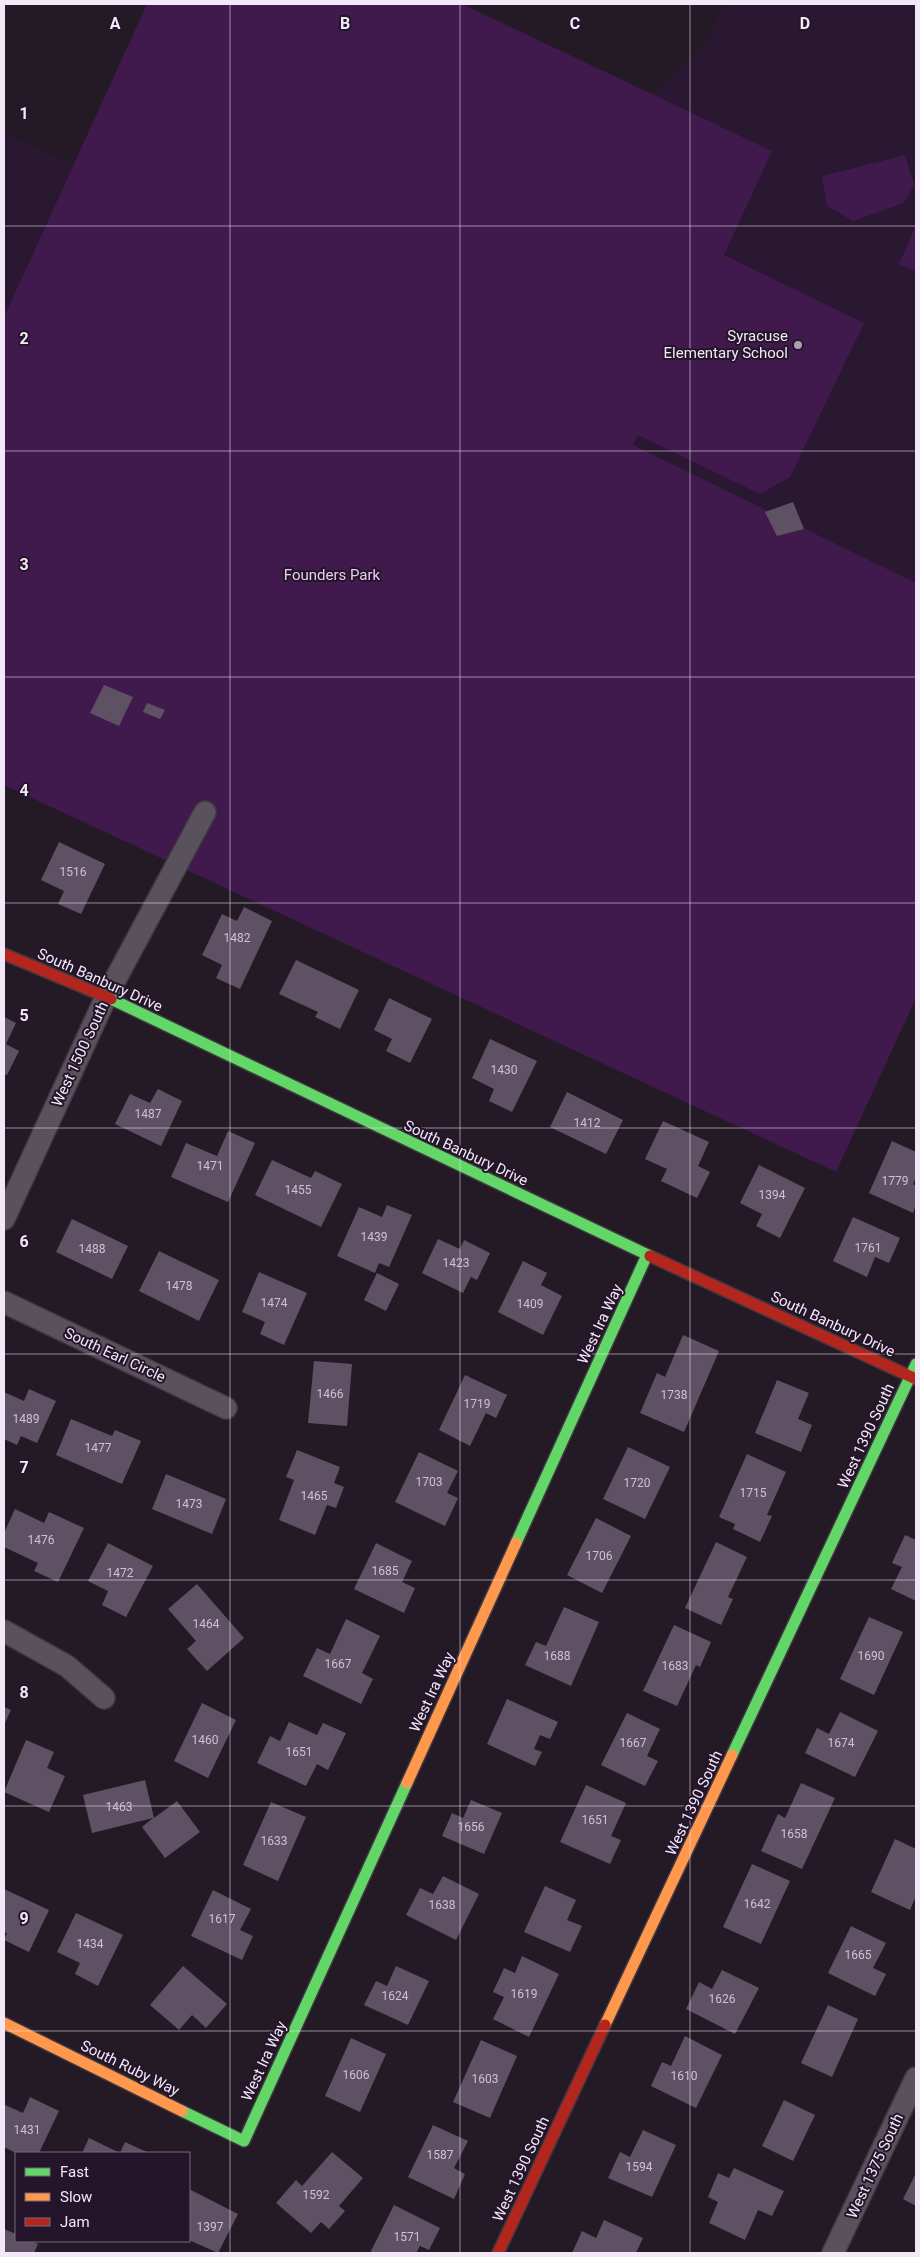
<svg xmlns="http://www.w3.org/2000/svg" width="920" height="2257" font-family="Roboto,sans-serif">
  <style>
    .built { fill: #2a1731 }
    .green { fill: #401a4d }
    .building { fill: #5f5164 }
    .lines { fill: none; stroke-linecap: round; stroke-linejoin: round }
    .street-casing { stroke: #3e3740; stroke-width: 24 }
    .fast-casing { stroke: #3e3740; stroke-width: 14 }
    .slow-casing { stroke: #3e3740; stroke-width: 14 }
    .jam-casing { stroke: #3e3740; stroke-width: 14 }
    .street { stroke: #59525c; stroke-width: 21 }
    .fast { stroke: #63d668; stroke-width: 11 }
    .slow { stroke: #ff974d; stroke-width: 11 }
    .jam { stroke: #b3261e; stroke-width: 11 }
    .grid { fill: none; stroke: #f2e8f7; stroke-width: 1; stroke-opacity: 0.55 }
    .poi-dot { fill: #aaa0ae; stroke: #25152b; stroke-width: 2 }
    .labels { text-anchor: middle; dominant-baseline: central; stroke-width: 4; stroke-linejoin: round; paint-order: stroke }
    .number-label { font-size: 12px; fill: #cdc2d2 }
    .poi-label { font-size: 15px; fill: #f2e8f7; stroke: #25152b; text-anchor: end }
    .park-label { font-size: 15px; fill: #e7ccf2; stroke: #25152b }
    .street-label { font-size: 15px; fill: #f2e8f7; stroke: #25152b }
    .grid-label { font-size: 16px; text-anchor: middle; font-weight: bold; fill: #f2e8f7; stroke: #25152b; stroke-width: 4; stroke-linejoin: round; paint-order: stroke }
  </style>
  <rect width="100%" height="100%" fill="#231a26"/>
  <!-- built -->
  <path class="built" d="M724 4H916V583L633 445 772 151 650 94 706 44Z
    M4 132 73 164 4 317Z"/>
  <!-- green -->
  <path class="green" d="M147 4H462L772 151 724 255 864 323 790 477 760 494 638 435 633 445 916 583V998L836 1172 4 785V317Z
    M905 155 914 185 904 203 853 221 827 206 822 176Z
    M916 225V272L899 264Z"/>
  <!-- building -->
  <path class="building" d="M793 502 804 529 777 536 765 512Z
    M104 685 133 697 119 726 90 713Z
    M147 703 165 710 160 719 143 712Z
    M59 842 105 864 81 914 58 904 64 891 41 880Z
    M244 907 272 921 240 989 216 978 222 965 202 955 222 914 237 921Z
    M296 960 359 990 340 1029 315 1017 318 1012 279 994Z
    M389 998 432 1019 410 1063 386 1051 392 1039 374 1030Z
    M4 1017 16 1023 6 1044 19 1051 7 1075 4 1074Z
    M490 1039 537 1061 512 1112 489 1101 494 1089 472 1078Z
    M158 1089 182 1101 161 1146 115 1124 130 1094 150 1103Z
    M567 1092 623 1120 606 1154 550 1127Z
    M663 1121 709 1142 698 1166 710 1172 697 1198 661 1181 667 1169 645 1159Z
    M228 1131 255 1143 228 1202 171 1177 186 1143 217 1156Z
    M892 1141 916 1152V1177L913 1184 916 1186V1205L913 1213 869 1193Z
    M272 1160 311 1178 315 1171 342 1184 321 1227 255 1195Z
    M759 1165 805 1188 780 1238 756 1226 762 1214 740 1203Z
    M387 1205 412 1215 389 1267 379 1263 375 1273 337 1256 359 1207 382 1217Z
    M853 1217 900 1238 889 1263 875 1257 867 1277 833 1261Z
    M72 1219 128 1246 112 1279 56 1252Z
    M438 1239 460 1249 464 1240 490 1253 477 1280 471 1277 463 1293 422 1273Z
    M159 1251 219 1280 199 1321 139 1291Z
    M523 1261 547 1273 541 1285 562 1296 543 1335 498 1312Z
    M259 1272 307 1293 284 1345 260 1334 265 1322 242 1312Z
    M377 1273 399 1284 386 1311 364 1300Z
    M683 1335 719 1351 684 1432 640 1413 657 1373 665 1377Z
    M314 1361 352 1364 347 1426 308 1423Z
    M465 1375 507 1395 496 1418 486 1413 470 1446 439 1430Z
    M777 1380 809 1393 798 1419 812 1425 801 1452 755 1433Z
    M29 1389 56 1401 37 1443 21 1436 17 1445 4 1439V1392L24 1401Z
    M71 1419 112 1436 115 1430 141 1441 122 1484 56 1455Z
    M628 1447 670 1467 645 1519 603 1499Z
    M297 1450 340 1467 334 1483 344 1487 336 1508 327 1505 315 1535 279 1520 294 1480 286 1477Z
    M419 1452 458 1471 447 1493 458 1498 445 1526 395 1502Z
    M747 1454 786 1472 767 1515 772 1516 760 1542 733 1529 735 1524 719 1517Z
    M166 1474 226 1499 212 1534 152 1509Z
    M15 1509 44 1523 49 1512 84 1528 58 1582 34 1571 38 1563 4 1547V1533Z
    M596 1518 631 1536 602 1593 567 1575Z
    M905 1535 916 1540V1601L891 1589 902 1567 892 1563Z
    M716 1542 747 1557 728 1597 733 1599 721 1625 685 1608Z
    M108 1543 153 1566 126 1617 102 1605 108 1591 88 1581Z
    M376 1543 412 1561 402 1582 415 1588 404 1613 354 1589Z
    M197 1584 244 1638 207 1671 187 1649 196 1641 168 1609Z
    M564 1607 599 1622 571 1686 525 1665 536 1642 546 1646Z
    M869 1617 903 1632 874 1695 840 1679Z
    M346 1619 380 1636 362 1673 373 1679 361 1704 303 1676 317 1648 330 1654Z
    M674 1625 711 1642 700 1667 696 1665 677 1706 643 1691Z
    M507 1699 558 1722 550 1739 540 1735 534 1749 542 1752 535 1766 487 1744Z
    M202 1703 236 1720 208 1778 174 1761Z
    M4 1707 11 1710 4 1725Z
    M840 1712 878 1731 855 1777 805 1753 817 1728 829 1734Z
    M627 1713 660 1729 647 1756 658 1761 645 1786 601 1765Z
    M289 1722 317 1735 323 1723 346 1733 328 1770 317 1764 306 1786 257 1763 270 1736 280 1741Z
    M26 1740 54 1752 47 1768 65 1776 49 1812 4 1792Z
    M145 1780 154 1818 177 1801 200 1832 165 1858 142 1827 153 1818 92 1833 83 1795Z
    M801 1783 835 1798 802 1869 761 1851 778 1814 785 1818Z
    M586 1785 626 1803 611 1836 621 1840 610 1864 560 1842Z
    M471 1800 502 1813 484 1854 442 1836 452 1813 463 1818Z
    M271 1802 306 1817 278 1881 243 1865Z
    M895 1839 916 1849V1896L910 1910 871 1892Z
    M752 1864 790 1881 761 1944 723 1927Z
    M443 1876 479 1894 456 1940 406 1915 420 1888 433 1894Z
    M545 1886 576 1900 567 1920 582 1926 570 1952 524 1932Z
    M4 1889 49 1910 29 1952 4 1940 7 1933 4 1932Z
    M213 1890 251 1909 240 1930 253 1936 242 1960 191 1936Z
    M76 1913 123 1935 98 1986 75 1974 80 1963 57 1952Z
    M851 1926 886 1943 873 1968 886 1974 875 1996 828 1973Z
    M522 1956 559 1974 529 2037 493 2019 504 1997 493 1992 504 1968 515 1973Z
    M183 1966 227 2004 206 2028 192 2015 179 2030 150 2005Z
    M396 1966 429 1981 408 2025 364 2005 376 1981 387 1986Z
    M722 1970 759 1988 735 2034 686 2009 699 1982 712 1989Z
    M828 2005 858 2019 832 2077 801 2063Z
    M685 2036 722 2055 696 2108 651 2086 662 2062 671 2066Z
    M351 2038 386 2054 360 2112 325 2096Z
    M481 2040 517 2056 490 2118 453 2102Z
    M30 2097 59 2111 39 2153H16L4 2147V2108L5 2105 23 2113Z
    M784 2100 815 2115 793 2161 762 2146Z
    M433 2125 468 2141 454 2168 465 2174 454 2199 408 2177Z
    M643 2130 676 2145 652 2197 608 2178 620 2152 630 2157Z
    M89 2138 120 2153H82Z
    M125 2142 149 2153H120Z
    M332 2152 363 2178 339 2206 345 2211 329 2229 321 2222 311 2233 276 2203 296 2180 302 2186Z
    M734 2168 784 2191 772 2216 758 2210 745 2240 709 2223 718 2202 708 2197 718 2173 729 2178Z
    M916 2173V2206L903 2199Z
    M189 2189 238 2214 218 2253 189 2240Z
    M394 2205 440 2228 429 2250 420 2246 416 2253H370Z
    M604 2220 643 2238 636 2253H572L582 2231 596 2238Z
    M4 2229 16 2234V2241H31L38 2244 34 2253H4Z"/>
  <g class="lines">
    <defs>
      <path id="street" d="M4 1219 106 997 205 812
        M4 1302 226 1408
        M4 1631 67 1666 104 1698
        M833 2253 916 2078"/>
      <path id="fast" d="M111 999 650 1256
        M516 1543 647 1255
        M732 1755 916 1364
        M182 2111 244 2141 407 1783"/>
      <path id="slow" d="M407 1783 516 1543
        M4 2023 182 2111
        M605 2025 732 1755"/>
      <path id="jam" d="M4 954 111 999
        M650 1256 916 1379
        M498 2253 605 2025"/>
    </defs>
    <!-- street casing -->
    <use href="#street" class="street-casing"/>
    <!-- fast casing -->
    <use href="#fast" class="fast-casing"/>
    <!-- slow casing -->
    <use href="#slow" class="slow-casing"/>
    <!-- jam casing -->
    <use href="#jam" class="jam-casing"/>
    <!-- street -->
    <use href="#street" class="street"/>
    <!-- fast -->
    <use href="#fast" class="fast"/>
    <!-- slow -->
    <use href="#slow" class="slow"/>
    <!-- jam -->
    <use href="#jam" class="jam"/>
  </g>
  <!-- grid -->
  <path class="grid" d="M230 4V2253M460 4V2253M690 4V2253M4 226H916M4 451H916M4 677H916M4 903H916M4 1128H916M4 1354H916M4 1580H916M4 1806H916M4 2031H916"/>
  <!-- markers -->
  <circle class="poi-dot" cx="798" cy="345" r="5"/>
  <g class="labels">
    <!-- number labels -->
    <g class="number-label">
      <text x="73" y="872">1516</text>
      <text x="237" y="938">1482</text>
      <text x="504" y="1070">1430</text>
      <text x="148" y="1114">1487</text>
      <text x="587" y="1123">1412</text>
      <text x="210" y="1166">1471</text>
      <text x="895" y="1181">1779</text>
      <text x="298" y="1190">1455</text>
      <text x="772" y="1195">1394</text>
      <text x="374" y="1237">1439</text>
      <text x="868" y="1248">1761</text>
      <text x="92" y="1249">1488</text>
      <text x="456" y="1263">1423</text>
      <text x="179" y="1286">1478</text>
      <text x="274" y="1303">1474</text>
      <text x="530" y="1304">1409</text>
      <text x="330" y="1394">1466</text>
      <text x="674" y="1395">1738</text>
      <text x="477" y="1404">1719</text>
      <text x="26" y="1419">1489</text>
      <text x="98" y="1448">1477</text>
      <text x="429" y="1482">1703</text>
      <text x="637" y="1483">1720</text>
      <text x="753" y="1493">1715</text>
      <text x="314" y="1496">1465</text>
      <text x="189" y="1504">1473</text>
      <text x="41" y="1540">1476</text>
      <text x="599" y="1556">1706</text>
      <text x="385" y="1571">1685</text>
      <text x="120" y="1573">1472</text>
      <text x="206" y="1624">1464</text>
      <text x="557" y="1656">1688</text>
      <text x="871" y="1656">1690</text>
      <text x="338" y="1664">1667</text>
      <text x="675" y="1666">1683</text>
      <text x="205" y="1740">1460</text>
      <text x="633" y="1743">1667</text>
      <text x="841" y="1743">1674</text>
      <text x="299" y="1752">1651</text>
      <text x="119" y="1807">1463</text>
      <text x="595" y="1820">1651</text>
      <text x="471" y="1827">1656</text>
      <text x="794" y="1834">1658</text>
      <text x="274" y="1841">1633</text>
      <text x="757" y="1904">1642</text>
      <text x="442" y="1905">1638</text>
      <text x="222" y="1919">1617</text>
      <text x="90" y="1944">1434</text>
      <text x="858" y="1955">1665</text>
      <text x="524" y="1994">1619</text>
      <text x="395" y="1996">1624</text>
      <text x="722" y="1999">1626</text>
      <text x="356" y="2075">1606</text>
      <text x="684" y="2076">1610</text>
      <text x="485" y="2079">1603</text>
      <text x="27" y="2130">1431</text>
      <text x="440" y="2155">1587</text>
      <text x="639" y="2167">1594</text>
      <text x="316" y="2195">1592</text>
      <text x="210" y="2227">1397</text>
      <text x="407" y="2237">1571</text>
    </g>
    <!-- poi labels -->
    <g class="poi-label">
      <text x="788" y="336">Syracuse<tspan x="788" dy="17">Elementary School</tspan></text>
    </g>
    <!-- park labels -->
    <g class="park-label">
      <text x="332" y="575">Founders Park</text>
    </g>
    <!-- street labels -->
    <g class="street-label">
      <text transform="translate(100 980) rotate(24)">South Banbury Drive</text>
      <text transform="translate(80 1054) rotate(-65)">West 1500 South</text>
      <text transform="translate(466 1153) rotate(25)">South Banbury Drive</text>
      <text transform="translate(600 1324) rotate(-65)">West Ira Way</text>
      <text transform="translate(833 1324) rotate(25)">South Banbury Drive</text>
      <text transform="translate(115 1355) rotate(25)">South Earl Circle</text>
      <text transform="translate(866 1436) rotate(-65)">West 1390 South</text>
      <text transform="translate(432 1692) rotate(-65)">West Ira Way</text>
      <text transform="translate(694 1803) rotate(-65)">West 1390 South</text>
      <text transform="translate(264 2061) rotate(-65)">West Ira Way</text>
      <text transform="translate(130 2068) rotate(26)">South Ruby Way</text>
      <text transform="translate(875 2166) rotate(-65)">West 1375 South</text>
      <text transform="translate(521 2169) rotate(-65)">West 1390 South</text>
    </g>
  </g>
  <g class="grid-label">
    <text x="115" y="29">A</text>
    <text x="345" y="29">B</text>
    <text x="575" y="29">C</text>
    <text x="805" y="29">D</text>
    <text x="24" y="119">1</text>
    <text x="24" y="344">2</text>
    <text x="24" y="570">3</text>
    <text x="24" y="796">4</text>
    <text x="24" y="1021">5</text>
    <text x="24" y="1247">6</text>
    <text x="24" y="1473">7</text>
    <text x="24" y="1698">8</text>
    <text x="24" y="1924">9</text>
  </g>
  <!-- border -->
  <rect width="920" height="2257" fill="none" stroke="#f2e8f7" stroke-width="10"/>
  <!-- legend -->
  <rect x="15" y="2152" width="175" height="90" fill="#25152b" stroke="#77697d"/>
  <rect x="25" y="2168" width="25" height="8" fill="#63d668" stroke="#77697d"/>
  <text x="60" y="2177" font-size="15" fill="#f2e8f7">Fast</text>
  <rect x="25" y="2193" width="25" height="8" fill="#ff974d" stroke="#77697d"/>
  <text x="60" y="2202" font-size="15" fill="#f2e8f7">Slow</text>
  <rect x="25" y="2218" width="25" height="8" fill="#b3261e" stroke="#77697d"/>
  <text x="60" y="2227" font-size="15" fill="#f2e8f7">Jam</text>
</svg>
